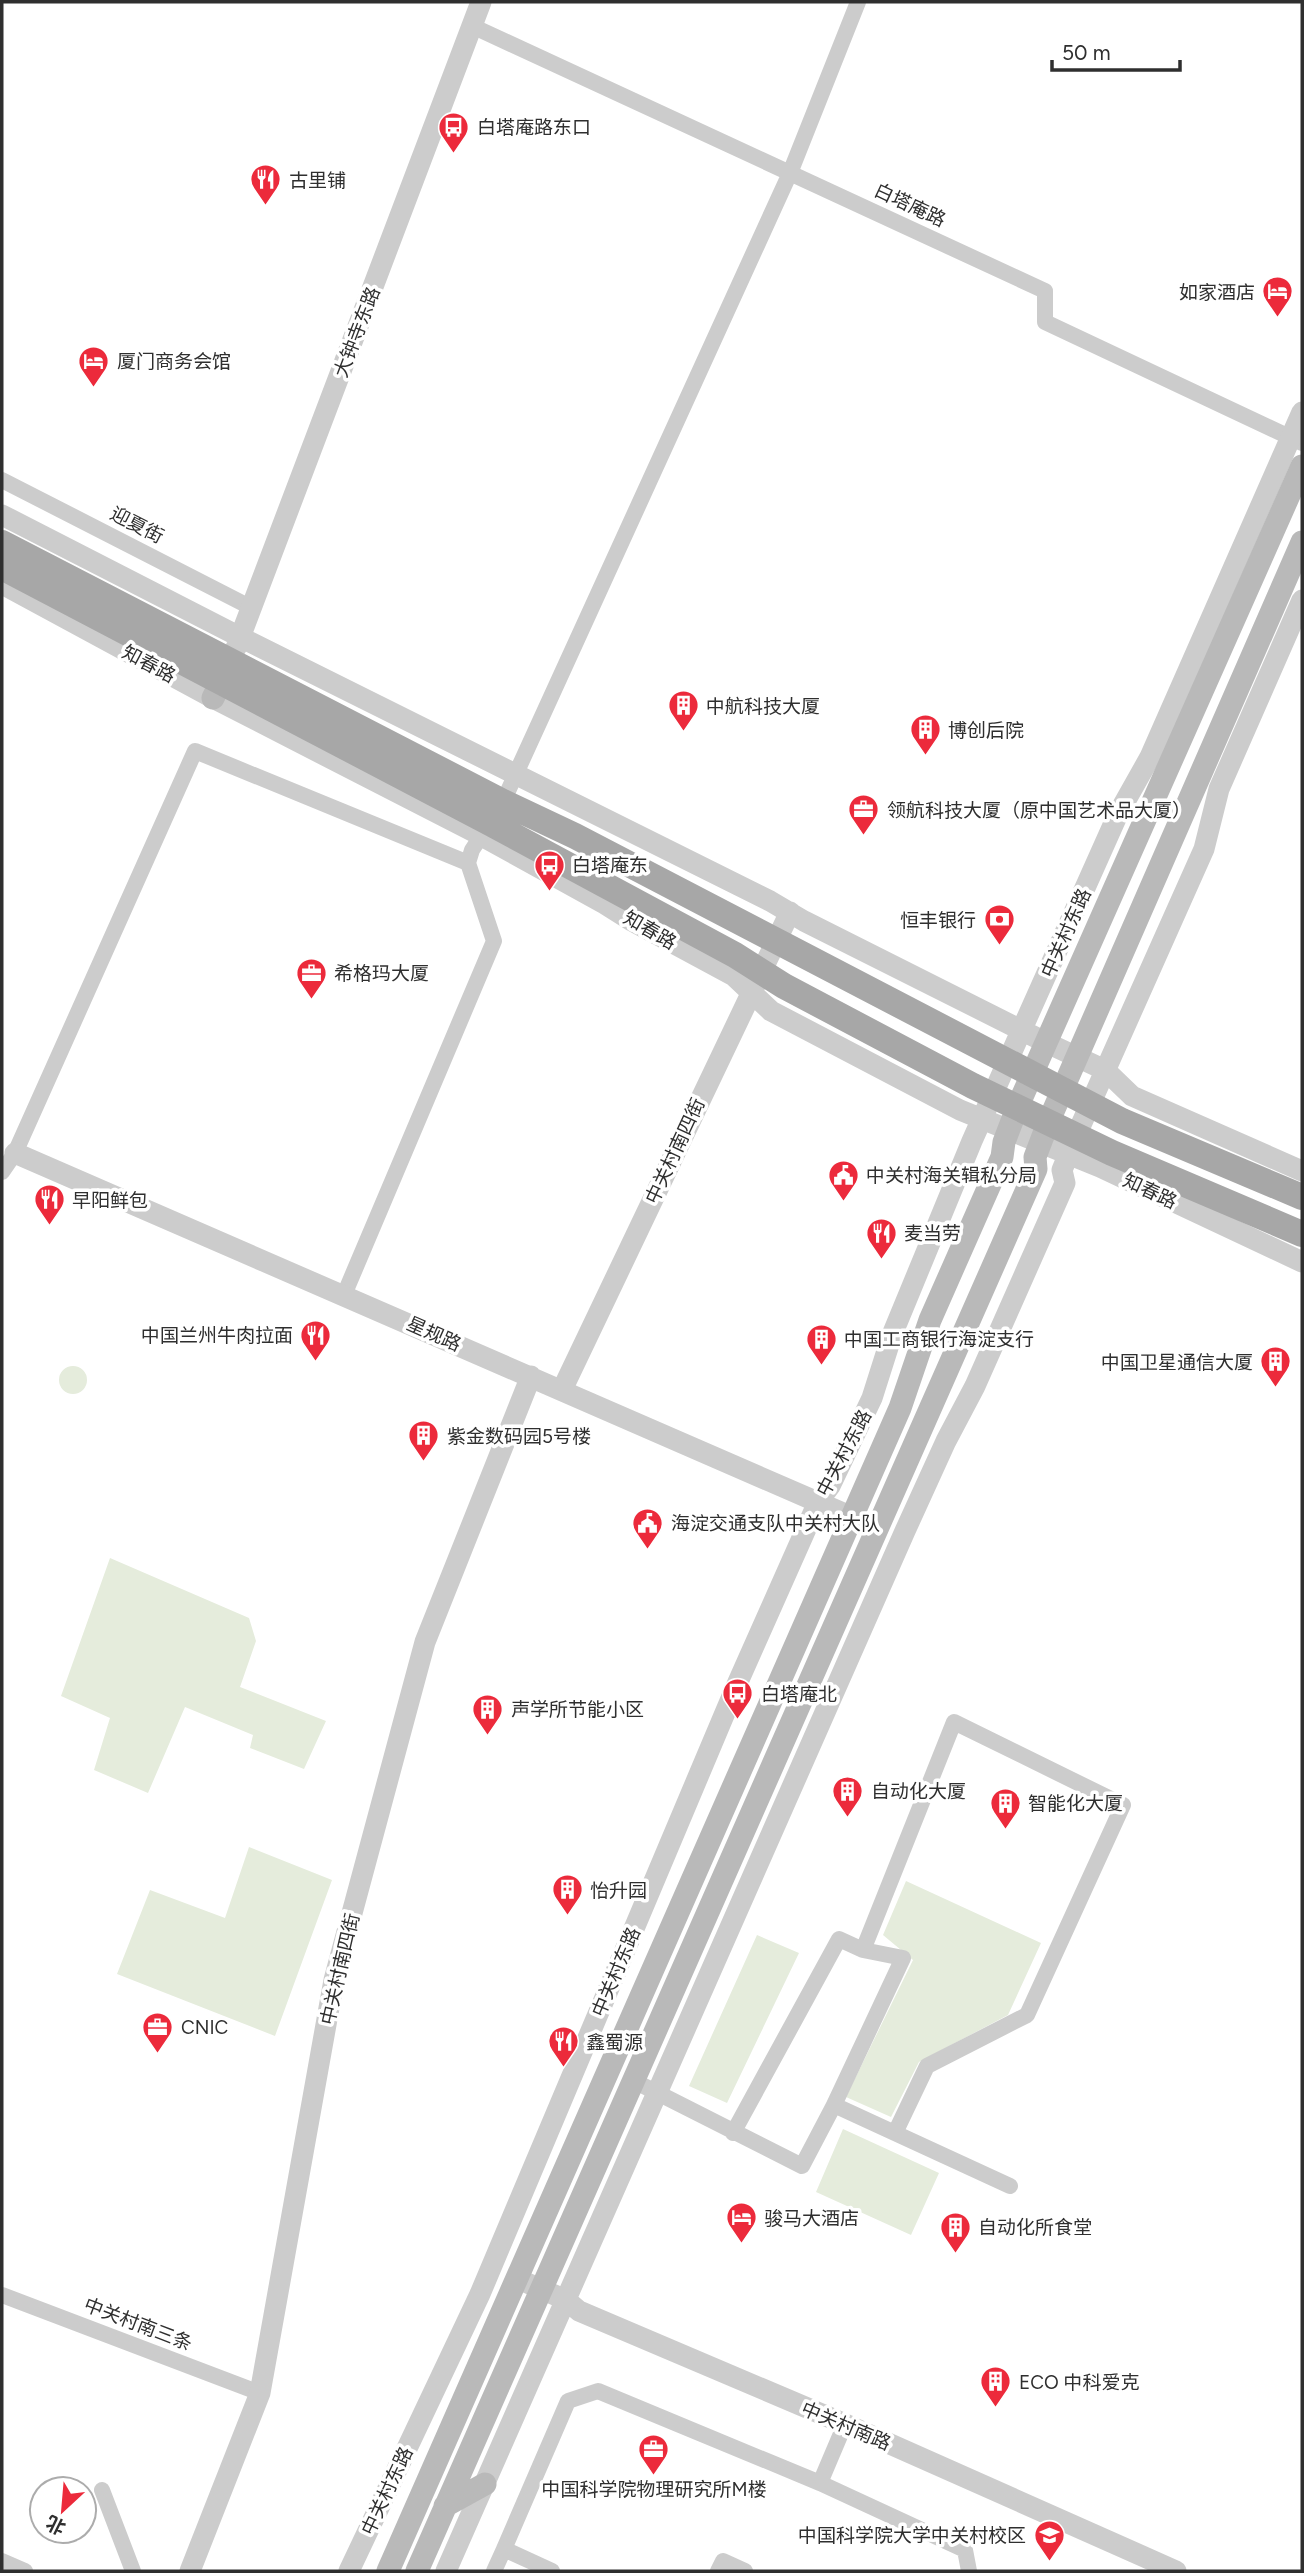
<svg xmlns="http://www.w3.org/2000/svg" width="1304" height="2573" font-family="Figtree,'Noto Sans SC',sans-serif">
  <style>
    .green { fill: #e5ecdc }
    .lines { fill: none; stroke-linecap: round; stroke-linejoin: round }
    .minor { stroke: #ccc; stroke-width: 16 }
    .tertiary { stroke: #ccc; stroke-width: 21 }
    .secondary { stroke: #b9b9b9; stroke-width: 23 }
    .primary { stroke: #a7a7a7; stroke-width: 26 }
    .labels { text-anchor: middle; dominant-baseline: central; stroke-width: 7; stroke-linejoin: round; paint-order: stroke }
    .poi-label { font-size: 19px; fill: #2f2f2f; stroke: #fff; text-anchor: start }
    .street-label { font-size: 19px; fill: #2f2f2f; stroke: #fff }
  </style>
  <rect width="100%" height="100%" fill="#fff"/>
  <!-- green -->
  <path class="green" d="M59 1380a14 14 0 1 1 28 0a14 14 0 1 1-28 0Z
    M110 1558 249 1618 256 1641 240 1687 326 1721 304 1769 250 1748 253 1735 185 1707 148 1793 94 1770 110 1718 61 1696Z
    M249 1847 332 1880 275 2036 117 1974 150 1890 225 1918Z
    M906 1881 1041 1943 1008 2015 919 2062 891 2117 846 2097 913 1960 883 1935Z
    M757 1935 799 1953 727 2103 689 2086Z
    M843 2129 939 2173 911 2235 816 2192Z"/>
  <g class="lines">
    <!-- minor -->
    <path class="minor" d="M472 26 1045 291V322L1302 443
      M2 480 252 608
      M503 802 790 173 858 2
      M2 1172 15 1153 195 751 468 863 472 850 487 827
      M344 1295 494 941 468 863
      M634 2081 802 2166 834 2105 1010 2186
      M834 2105 903 1958 863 1950
      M733 2133 839 1939 863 1950 954 1722 1123 1805 1027 2015 927 2066 895 2133
      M2 2295 260 2393
      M845 2424 820 2483 965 2550 969 2571
      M102 2490 133 2571
      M2 2561 25 2571
      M494 2571 504 2549
      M552 2571 504 2549 568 2401 598 2391 820 2483
      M718 2571 723 2561 745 2571"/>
    <!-- tertiary -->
    <path class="tertiary" d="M2 515 242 638 770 901 804 921 1047 1043 1105 1070 1132 1096 1302 1171
      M2 584 213 698 480 835 605 904 632 921 734 976 771 1011 960 1110 1100 1167 1302 1262
      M236 648 481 2
      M15 1153 852 1517
      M562 1390 790 912
      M518 2279 566 2300 579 2311 845 2424 1176 2571
      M190 2571 260 2393 334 1980 425 1642 531 1376
      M349 2571 480 2294 738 1682 818 1502 830 1486 872 1398 892 1335 972 1141 1118 814 1150 757 1302 412
      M446 2571 905 1531 946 1441 975 1386 1065 1183 1062 1170 1076 1136 1204 849 1219 789 1302 600"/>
    <!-- secondary -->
    <path class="secondary" d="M213 698 221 682
      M445 2506 485 2484
      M388 2571 900 1408 930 1320 1002 1157 1004 1142 1017 1108 1302 466
      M417 2571 1036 1169 1035 1157 1048 1123 1302 542"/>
    <!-- primary -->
    <path class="primary" d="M2 543 503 802 575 836 1122 1121 1302 1197
      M2 567 490 823 735 955 784 986 973 1086 1112 1153 1302 1234"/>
  </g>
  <!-- icons -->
  <defs>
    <symbol id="bus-pin" viewBox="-11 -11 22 30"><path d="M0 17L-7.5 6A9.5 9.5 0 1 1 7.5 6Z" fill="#ec2a3b" stroke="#fff"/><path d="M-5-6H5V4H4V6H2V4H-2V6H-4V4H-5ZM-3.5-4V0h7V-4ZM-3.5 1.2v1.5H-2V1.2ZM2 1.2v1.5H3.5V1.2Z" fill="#fff"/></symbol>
    <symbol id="restaurant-pin" viewBox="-11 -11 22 30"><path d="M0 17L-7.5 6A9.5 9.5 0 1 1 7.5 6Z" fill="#ec2a3b" stroke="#fff"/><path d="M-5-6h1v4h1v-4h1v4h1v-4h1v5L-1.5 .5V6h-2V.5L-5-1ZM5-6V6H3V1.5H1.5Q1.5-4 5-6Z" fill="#fff"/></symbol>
    <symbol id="hotel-pin" viewBox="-11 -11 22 30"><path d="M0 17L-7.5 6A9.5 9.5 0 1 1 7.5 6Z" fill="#ec2a3b" stroke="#fff"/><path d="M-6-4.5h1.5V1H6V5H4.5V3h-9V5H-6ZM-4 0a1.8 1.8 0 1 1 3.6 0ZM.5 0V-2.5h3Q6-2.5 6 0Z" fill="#fff"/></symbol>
    <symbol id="building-pin" viewBox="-11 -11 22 30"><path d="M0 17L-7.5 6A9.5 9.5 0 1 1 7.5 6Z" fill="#ec2a3b" stroke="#fff"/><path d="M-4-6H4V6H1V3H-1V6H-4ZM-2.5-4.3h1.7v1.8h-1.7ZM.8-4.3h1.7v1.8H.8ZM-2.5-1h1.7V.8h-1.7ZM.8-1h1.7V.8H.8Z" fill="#fff"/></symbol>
    <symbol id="office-pin" viewBox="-11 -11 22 30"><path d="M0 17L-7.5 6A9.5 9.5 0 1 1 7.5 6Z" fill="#ec2a3b" stroke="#fff"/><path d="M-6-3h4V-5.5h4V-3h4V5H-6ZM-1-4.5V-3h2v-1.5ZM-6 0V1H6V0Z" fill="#fff"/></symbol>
    <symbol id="bank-pin" viewBox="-11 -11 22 30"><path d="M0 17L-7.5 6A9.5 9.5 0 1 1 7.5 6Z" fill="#ec2a3b" stroke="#fff"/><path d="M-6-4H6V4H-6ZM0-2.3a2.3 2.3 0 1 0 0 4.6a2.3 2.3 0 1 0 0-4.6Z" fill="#fff"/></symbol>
    <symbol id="civic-pin" viewBox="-11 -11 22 30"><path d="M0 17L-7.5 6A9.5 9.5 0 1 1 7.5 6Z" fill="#ec2a3b" stroke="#fff"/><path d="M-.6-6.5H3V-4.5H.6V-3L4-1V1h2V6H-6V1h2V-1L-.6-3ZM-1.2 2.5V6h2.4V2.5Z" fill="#fff"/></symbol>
    <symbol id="university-pin" viewBox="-11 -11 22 30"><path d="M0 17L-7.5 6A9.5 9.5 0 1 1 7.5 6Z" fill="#ec2a3b" stroke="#fff"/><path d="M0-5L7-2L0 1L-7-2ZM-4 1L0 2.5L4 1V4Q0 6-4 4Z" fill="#fff"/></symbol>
  </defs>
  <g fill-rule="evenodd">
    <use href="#bus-pin" x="436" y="110" width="35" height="47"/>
    <use href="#restaurant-pin" x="248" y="162" width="35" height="47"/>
    <use href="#hotel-pin" x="1260" y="274" width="35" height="47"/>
    <use href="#hotel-pin" x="76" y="344" width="35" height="47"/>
    <use href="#building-pin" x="666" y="688" width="35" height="47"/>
    <use href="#building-pin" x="908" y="712" width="35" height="47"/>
    <use href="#office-pin" x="846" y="792" width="35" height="47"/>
    <use href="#bus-pin" x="532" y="848" width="35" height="47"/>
    <use href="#bank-pin" x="982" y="902" width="35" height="47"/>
    <use href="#office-pin" x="294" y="956" width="35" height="47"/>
    <use href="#civic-pin" x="826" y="1158" width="35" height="47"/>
    <use href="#restaurant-pin" x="32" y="1182" width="35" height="47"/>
    <use href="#restaurant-pin" x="864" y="1216" width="35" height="47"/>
    <use href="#restaurant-pin" x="298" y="1318" width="35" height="47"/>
    <use href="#building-pin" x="804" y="1322" width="35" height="47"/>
    <use href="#building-pin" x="1258" y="1344" width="35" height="47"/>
    <use href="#building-pin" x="406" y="1418" width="35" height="47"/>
    <use href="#civic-pin" x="630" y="1506" width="35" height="47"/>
    <use href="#bus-pin" x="720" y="1676" width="35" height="47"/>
    <use href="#building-pin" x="470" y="1692" width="35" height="47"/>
    <use href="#building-pin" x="830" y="1774" width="35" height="47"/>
    <use href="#building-pin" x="988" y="1786" width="35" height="47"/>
    <use href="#building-pin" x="550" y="1872" width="35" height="47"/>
    <use href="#office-pin" x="140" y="2010" width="35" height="47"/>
    <use href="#restaurant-pin" x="546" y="2024" width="35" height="47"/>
    <use href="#hotel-pin" x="724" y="2200" width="35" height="47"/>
    <use href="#building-pin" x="938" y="2210" width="35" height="47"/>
    <use href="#building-pin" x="978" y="2364" width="35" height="47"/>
    <use href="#office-pin" x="636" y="2432" width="35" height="47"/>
    <use href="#university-pin" x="1032" y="2518" width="35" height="47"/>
  </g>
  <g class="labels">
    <!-- poi labels -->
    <g class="poi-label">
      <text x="477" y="127">白塔庵路东口</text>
      <text x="289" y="180">古里铺</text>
      <text x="1255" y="292" text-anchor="end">如家酒店</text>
      <text x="117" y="361">厦门商务会馆</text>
      <text x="706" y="706">中航科技大厦</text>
      <text x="948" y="730">博创后院</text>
      <text x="887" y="810">领航科技大厦（原中国艺术品大厦）</text>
      <text x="572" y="865">白塔庵东</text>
      <text x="976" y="920" text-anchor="end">恒丰银行</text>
      <text x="334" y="973">希格玛大厦</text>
      <text x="866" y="1175">中关村海关辑私分局</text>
      <text x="72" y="1200">早阳鲜包</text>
      <text x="904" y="1233">麦当劳</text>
      <text x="293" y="1335" text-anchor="end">中国兰州牛肉拉面</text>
      <text x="844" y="1339">中国工商银行海淀支行</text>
      <text x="1253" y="1362" text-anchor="end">中国卫星通信大厦</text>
      <text x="447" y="1436">紫金数码园5号楼</text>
      <text x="671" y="1523">海淀交通支队中关村大队</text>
      <text x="761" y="1694">白塔庵北</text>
      <text x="511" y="1709">声学所节能小区</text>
      <text x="871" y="1791">自动化大厦</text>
      <text x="1028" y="1803">智能化大厦</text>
      <text x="590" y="1890">怡升园</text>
      <text x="181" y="2027">CNIC</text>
      <text x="586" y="2042">鑫蜀源</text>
      <text x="764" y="2218">骏马大酒店</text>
      <text x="978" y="2227">自动化所食堂</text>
      <text x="1019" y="2382">ECO 中科爱克</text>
      <text x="654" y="2489" text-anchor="middle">中国科学院物理研究所M楼</text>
      <text x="1026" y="2535" text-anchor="end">中国科学院大学中关村校区</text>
    </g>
    <!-- street labels -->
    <g class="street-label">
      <text transform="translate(910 205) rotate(25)">白塔庵路</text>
      <text transform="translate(357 332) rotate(-69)">大钟寺东路</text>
      <text transform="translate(137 525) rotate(27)">迎夏街</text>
      <text transform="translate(149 664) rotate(28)">知春路</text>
      <text transform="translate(650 930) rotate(30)">知春路</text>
      <text transform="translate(1066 933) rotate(-66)">中关村东路</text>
      <text transform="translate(675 1151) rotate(-65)">中关村南四街</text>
      <text transform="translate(1150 1191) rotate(25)">知春路</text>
      <text transform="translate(434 1334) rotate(24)">星规路</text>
      <text transform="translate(844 1453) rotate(-62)">中关村东路</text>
      <text transform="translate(340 1969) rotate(-77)">中关村南四街</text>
      <text transform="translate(616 1972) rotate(-67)">中关村东路</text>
      <text transform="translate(138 2324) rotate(21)">中关村南三条</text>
      <text transform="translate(846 2426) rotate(23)">中关村南路</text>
      <text transform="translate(387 2491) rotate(-65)">中关村东路</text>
    </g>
  </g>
  <!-- border -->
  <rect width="1304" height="2573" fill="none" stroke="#2f2f2f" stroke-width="7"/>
  <!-- north arrow -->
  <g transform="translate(63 2510) rotate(206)"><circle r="33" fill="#ffffff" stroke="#acacac" stroke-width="2"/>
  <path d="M0-5L12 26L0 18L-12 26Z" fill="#ec2a3b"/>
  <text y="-10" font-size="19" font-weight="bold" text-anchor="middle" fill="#2f2f2f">北</text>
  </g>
  <!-- scale -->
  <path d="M1052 60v10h128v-10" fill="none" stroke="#2f2f2f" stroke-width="3.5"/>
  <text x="1062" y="60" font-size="21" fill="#2f2f2f" stroke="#ffffff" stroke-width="5" paint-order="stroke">50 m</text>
</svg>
